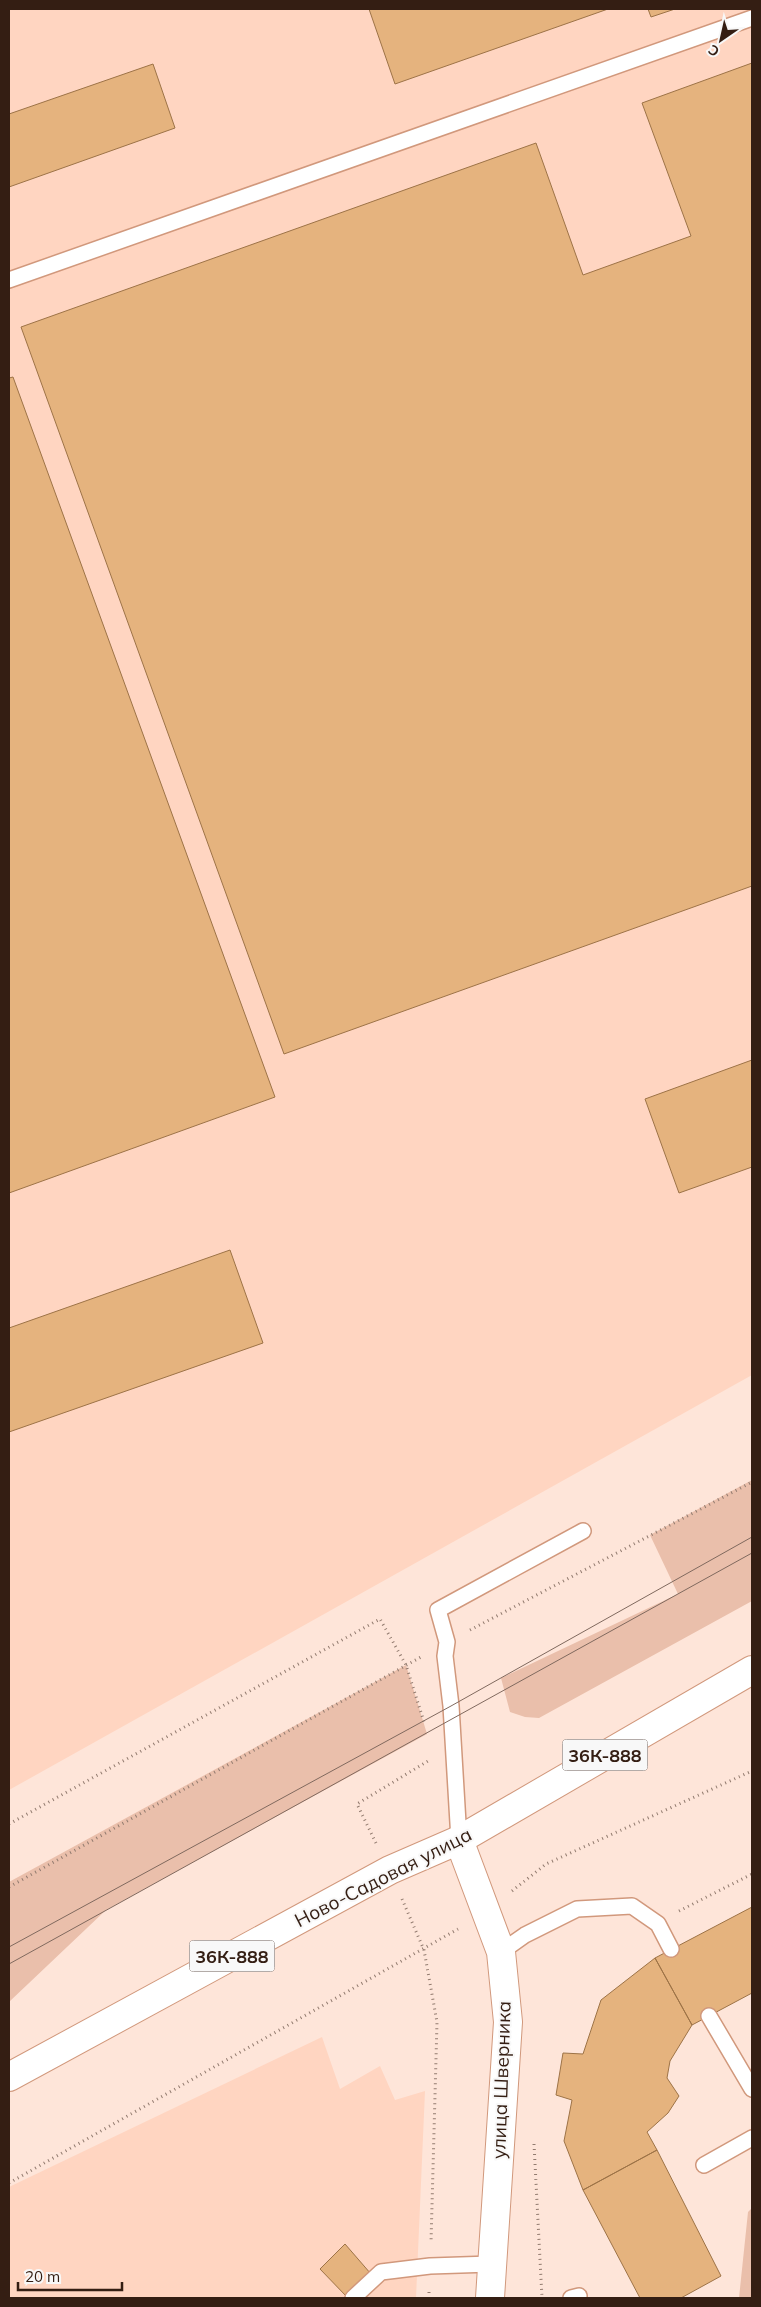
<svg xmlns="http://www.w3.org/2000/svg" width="761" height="2307" font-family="Mulish,sans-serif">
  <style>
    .built { fill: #ffd5c1 }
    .green { fill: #eabfab }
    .building { fill: #e5b37e; stroke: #9d7347 }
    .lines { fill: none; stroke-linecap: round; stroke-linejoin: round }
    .service-casing { stroke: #d1987c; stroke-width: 18 }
    .tertiary-casing { stroke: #d1987c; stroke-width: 30 }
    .primary-casing { stroke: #d1987c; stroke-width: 30 }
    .path { stroke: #927b6f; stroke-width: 3; stroke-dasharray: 1 4; stroke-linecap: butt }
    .service { stroke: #fff; stroke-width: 15 }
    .tertiary { stroke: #fff; stroke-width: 28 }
    .primary { stroke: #fff; stroke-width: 28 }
    .tram { stroke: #80695e; stroke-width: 1 }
    .labels { text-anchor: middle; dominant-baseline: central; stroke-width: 4; stroke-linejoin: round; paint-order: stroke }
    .shield { fill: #f8f8f8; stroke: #6f5f58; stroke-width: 1 }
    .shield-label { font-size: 18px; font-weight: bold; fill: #341e13 }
    .street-label { font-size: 19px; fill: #341e13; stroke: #f8f8f8 }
  </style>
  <rect width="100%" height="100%" fill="#fee5d9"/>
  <!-- built -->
  <path class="built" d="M9 9H752V1375L9 1790Z
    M322 2037 340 2089 380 2066 395 2100 425 2091 416 2298H9V2187Z"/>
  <!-- green -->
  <path class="green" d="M752 1480V1601L539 1718 525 1717 510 1712 501 1678 678 1594 650 1535Z
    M406 1665 427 1734 106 1910 9 2002V1882Z
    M752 2208V2298H739L748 2212Z"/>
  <!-- building -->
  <path class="building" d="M369 9H608L395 84Z
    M648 9H675L651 17Z
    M752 63V886L284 1054 21 327 536 143 583 275 691 236 642 103Z
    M153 64 175 128 9 187V114Z
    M13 377 275 1097 9 1193V378Z
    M752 1060V1167L679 1193 645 1099Z
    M230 1250 263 1343 9 1432V1328Z
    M752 1907V1993L692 2025 655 1958Z
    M655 1958 692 2025 670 2061 667 2078 679 2096 668 2113 647 2132 657 2150 583 2190 564 2141 572 2100 556 2095 563 2053 583 2054 601 2000Z
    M657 2150 721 2276 681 2298H640L583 2190Z
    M345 2244 371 2274 347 2297 320 2269Z"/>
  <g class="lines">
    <defs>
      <path id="service" d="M9 280 752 18
        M459 1840 451 1706 445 1656 447 1642 438 1610 583 1531
        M501 1952 525 1935 577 1909 632 1906 658 1924 671 1949
        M709 2016 752 2089
        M704 2165 752 2138
        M353 2298 381 2272 430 2266 491 2264
        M571 2298 579 2296"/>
      <path id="tertiary" d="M459 1840 501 1952 508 2022 490 2298"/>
      <path id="primary" d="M9 2077 390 1870 459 1840 752 1670"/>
    </defs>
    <!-- service casing -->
    <use href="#service" class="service-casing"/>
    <!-- tertiary casing -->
    <use href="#tertiary" class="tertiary-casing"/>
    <!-- primary casing -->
    <use href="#primary" class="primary-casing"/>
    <!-- path -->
    <path class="path" d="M470 1630 752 1482
      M9 1824 380 1619 406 1665 424 1722
      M376 1843 357 1804 428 1761
      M9 1887 421 1657
      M512 1891 546 1864 752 1771
      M402 1899 424 1950 437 2022 431 2242
      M679 1911 752 1874
      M534 2144 542 2298
      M9 2183 458 1929
      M429 2298V2290"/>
    <!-- service -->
    <use href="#service" class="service"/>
    <!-- tertiary -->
    <use href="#tertiary" class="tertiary"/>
    <!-- primary -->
    <use href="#primary" class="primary"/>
    <!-- tram -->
    <path class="tram" d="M9 1947 451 1706 752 1537
      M9 1964 752 1553"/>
  </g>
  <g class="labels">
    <!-- shield labels -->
    <g class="shield">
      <rect x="562.5" y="1739.5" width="85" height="31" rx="4"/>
      <rect x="189.5" y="1940.5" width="85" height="31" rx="4"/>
    </g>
    <g class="shield-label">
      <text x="605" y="1755">36К-888</text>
      <text x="232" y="1956">36К-888</text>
    </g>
    <!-- street labels -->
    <g class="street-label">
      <text transform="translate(383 1877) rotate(-27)">Ново-Садовая улица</text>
      <text transform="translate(501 2080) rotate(-88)">улица Шверника</text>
    </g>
  </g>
  <!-- border -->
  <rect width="761" height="2307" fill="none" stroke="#341e13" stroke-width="20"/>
  <!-- north arrow -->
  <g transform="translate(721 40) rotate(214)" stroke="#f8f8f8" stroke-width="4" paint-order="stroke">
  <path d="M0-4L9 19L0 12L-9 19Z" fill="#341e13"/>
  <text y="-8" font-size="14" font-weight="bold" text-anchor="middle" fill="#341e13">С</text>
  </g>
  <!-- scale -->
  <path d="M18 2282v8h104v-8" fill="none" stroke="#341e13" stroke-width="2.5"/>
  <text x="25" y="2282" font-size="15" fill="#341e13" stroke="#f8f8f8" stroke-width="4" paint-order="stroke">20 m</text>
</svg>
